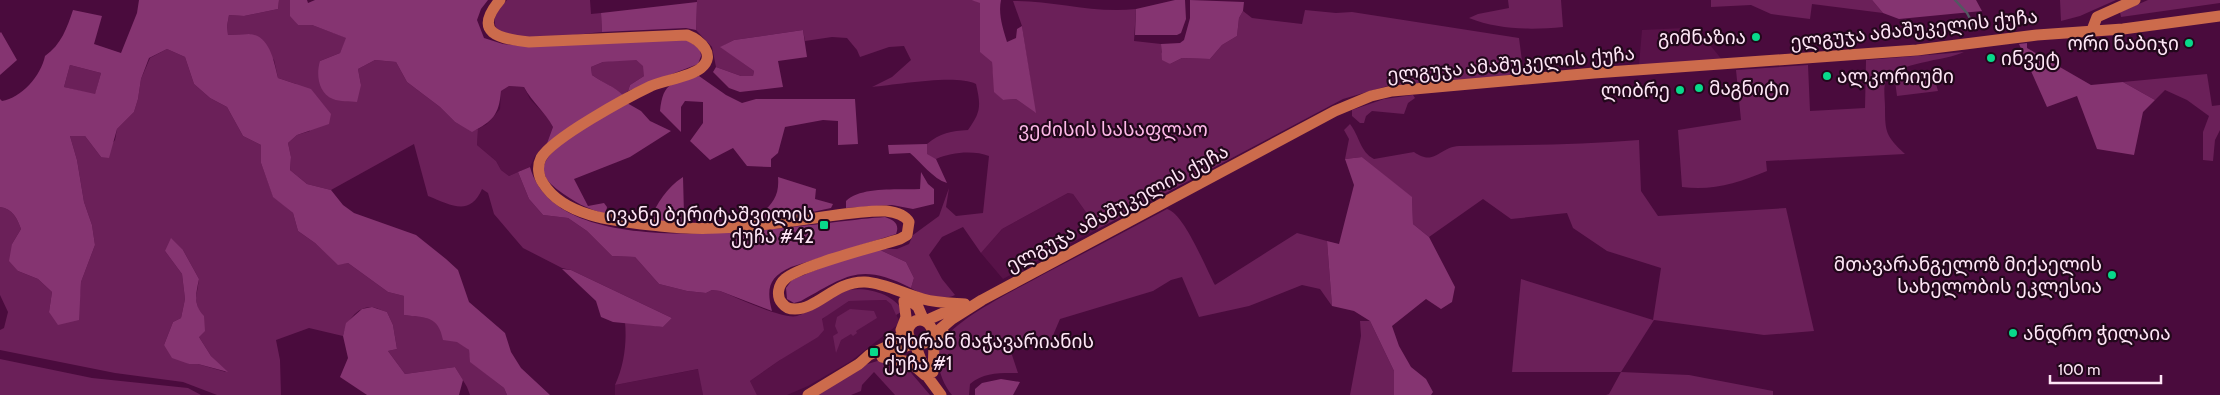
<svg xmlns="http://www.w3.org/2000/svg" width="2220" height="395" font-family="Cabin,'Noto Sans Georgian',sans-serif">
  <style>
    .built { fill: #581248 }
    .green { fill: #6b2059; fill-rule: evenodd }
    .forest { fill: #853471; fill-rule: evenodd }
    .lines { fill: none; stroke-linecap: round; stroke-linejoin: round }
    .stream { stroke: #525861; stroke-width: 2.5 }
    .secondary { stroke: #cc6b4c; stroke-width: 11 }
    .poi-dot { fill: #08d98b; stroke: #22081b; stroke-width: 2 }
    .labels { text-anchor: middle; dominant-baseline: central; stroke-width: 4.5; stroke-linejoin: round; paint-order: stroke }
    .street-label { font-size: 19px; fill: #fee6f6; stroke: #22081b }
    .poi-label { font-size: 19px; fill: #fee6f6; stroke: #22081b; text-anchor: end }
    .park-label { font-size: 19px; fill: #fdb9e8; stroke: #22081b }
  </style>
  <rect width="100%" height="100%" fill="#4a0b3d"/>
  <!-- built -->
  <path class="built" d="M1685 28 1702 35 1723 61 1639 65 1642 30Z
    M509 86 524 87 530 99 548 118 553 127 546 146 535 156 530 167 509 176 501 170 496 161 477 145 478 129 487 124 500 109 501 91Z
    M1068 193 1073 194 1098 229 1003 279 981 253 1002 229Z
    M886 300 891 303 900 323 851 361 808 386 787 395H757L750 381 780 360 827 315 849 301Z
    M699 369 703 395H615V385Z"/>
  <!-- green -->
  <path class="green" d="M279 0H290L291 15 298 25H312L347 38 340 53 320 61 361 85 358 69 375 60 396 62 407 82 440 107 455 122 472 131 478 129 477 145 496 161 501 170 509 176 518 172 529 199 543 215 568 218 587 231 612 256 635 257 659 284 687 291 706 293 712 290 720 291C736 297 783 320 797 316 811 312 825 299 838 293 858 284 892 291 903 311L896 315 891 304 886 300 849 301 822 319 824 330 818 337 780 360 750 381 757 395H703L698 369 615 385C624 366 627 343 625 322L663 327 672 318 571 270 562 268 523 248 494 214 488 193 482 189C470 217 451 205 428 196L414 144 331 190 307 184 290 170 291 157 288 143 297 135 310 131 296 84 278 78 274 60 250 34 228 35 227 26 229 15 244 16 278 9Z
    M507 0H590L591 14 601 13 602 32C568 35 530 43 498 32 490 18 498 11 507 0Z
    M697 0H971L980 2 982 27 992 62 995 92 1003 100 1016 99 1035 112 1022 26 1013 1C1053 0 1093 14 1136 9L1134 41 1161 44V52L1170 64 1182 58 1210 59 1222 45 1237 36 1239 18 1243 11 1252 18 1302 24 1305 10 1336 13 1352 12 1519 38 1523 69 1518 73 1500 77 1391 85 1343 99 1098 229 1073 194 1068 193 1002 229 981 253 963 227 942 237 929 255 942 279 955 295C943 301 923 296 911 288L914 278 906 262 878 249H897L909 244 913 235 939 216 949 188 946 207 956 216 983 213 989 156C974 150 951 152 936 159L927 155V144C940 133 951 131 968 130 981 112 981 106 976 84 955 74 897 85 872 87L892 77 911 60 904 46 889 47 860 57 857 50 847 38 832 37 805 41 803 30 734 40 721 47 754 71 753 76H741L716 67 712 47 696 30Z
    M1508 0H1561L1563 27C1532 30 1499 30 1469 18L1478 14 1509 8Z
    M1711 0H1872L1883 13 1812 4 1810 19 1771 14 1751 5 1711 7Z
    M2060 0H2116L2080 16 2061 21Z
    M2148 0H2220V3L2121 17 2120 12Z
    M167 49 185 57 194 84 210 98 227 107 243 136 261 145V163L273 196 293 213 298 231 315 243 338 264 348 263 388 292 404 296V315L431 318 469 350 471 362 504 388 507 395H470L467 387 455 367 405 374 388 351 397 349 393 325 387 312C382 311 376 307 371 307 356 307 346 323 343 336L309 328 276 340 280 360 281 395H217L183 382 115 373 0 350V330L4 328 8 312 0 295V207C13 209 17 218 21 229L12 244 18 271 38 279 52 292 49 312 80 295 81 282 95 245 92 225 84 202 77 160 70 136H85L101 157 115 140 117 129 134 112 138 99 141 79 150 58ZM183 250 199 279 196 298 198 310 199 337 211 356 226 372 198 364H189L164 345 173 322 181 318 185 299 182 274 165 251Z
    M1964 52C1946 61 1895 62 1886 81 1883 87 1885 99 1885 107 1885 133 1886 136 1905 154L1766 161 1767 171C1738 183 1713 191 1682 187L1678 130 1741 120 1736 70 1808 65 1810 111 1865 108 1866 60Z
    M620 60H636L644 66V76L630 85 628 91 623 95C613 86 603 83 592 75L591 67 603 62Z
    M70 65 101 73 95 95 64 87Z
    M1933 73 1938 91 1897 96 1895 81 1901 77Z
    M2207 74 2212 106 2220 105V130L2215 140 2213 161 2203 160V132L2209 116 2187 100 2165 90 2155 100 2123 82Z
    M1413 95 1415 98 1408 103 1404 114 1372 111 1366 116 1364 123H1360L1352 116V110L1384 99Z
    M1350 124C1359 135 1360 152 1374 159L1414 152C1435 167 1439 147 1459 146 1519 145 1579 145 1639 140L1641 191 1658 216 1786 208 1814 331 1764 335 1654 320 1621 372 1689 375 1773 391V395H1606L1609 394 1621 372H1512L1521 279 1653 320 1661 268 1607 251 1573 228 1567 213 1511 219 1483 199 1429 237 1413 224 1412 198 1362 157 1345 159 1349 139 1344 130Z
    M1167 209C1184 213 1206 269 1215 285L1297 233 1327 241 1332 306 1320 289 1302 285 1249 306 1199 317 1182 277 1171 280 1153 291 1060 319 1051 340 1010 349 1018 373C1000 373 984 372 970 384L969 395H952C941 382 933 358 942 342 956 318 1021 287 1046 273 1087 252 1127 230 1167 209Z
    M850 309 874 311 877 318 856 331 857 333 853 336 851 334 841 340 836 353 833 336 838 333 835 326 837 317Z
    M1360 321H1370L1394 371V395H1350L1361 336Z
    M0 359 92 378 188 388 201 395H0Z
    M884 359 901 361 930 395H895L874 372 862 385 861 391 851 395H808L861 366Z"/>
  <!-- forest -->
  <path class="forest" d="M139 0H279L278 9 244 16 229 15 227 26 228 35C235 35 242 34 249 34 270 35 274 62 278 78L311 89 331 114 329 124 297 135 288 143 291 157 290 170 307 184 331 190 343 205 354 213 416 235 446 259 458 270 469 302 505 333 511 352 521 368 550 395H507L504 388 470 362 469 350 457 342 443 340C438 315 426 318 404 315V296L388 292 348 263 338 265 315 243 298 231 293 213 273 197 261 163V145L243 136 227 107 210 98 194 84 185 57 167 49 149 58 141 79 138 99 134 112 117 129 109 158 101 157 85 136H70L77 160 84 202 92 225 95 245 81 282 79 320 58 325 49 312 52 292 38 279 18 271 9 261 12 244 21 229C17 218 13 209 0 207V99L2 101C21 98 41 76 45 56 61 45 67 28 73 10L102 16 94 44 121 53 137 13ZM70 65 101 73 95 94 64 87Z
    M290 0H307L308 3 315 0H488L481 9 477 20 484 38 503 44 524 46 684 38 700 49 701 56 698 64 628 91 630 85 644 76 643 66 636 60 603 62 591 67 592 75C603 83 614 86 623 95L546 146 553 127C545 112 532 102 524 87L509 86 501 91C499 115 493 121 472 132L455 122 440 107 407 82 396 62 375 60 358 69 361 85 357 102C350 101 340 102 333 99 318 93 316 74 320 61L340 53 346 38 312 25H298L290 16Z
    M971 0H1001C998 14 1003 29 1007 42L1016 38 1017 29 1022 26 1036 113 1016 99 1003 100 994 92 992 62 980 52V3Z
    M1175 0H1185L1186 19 1181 33 1177 35H1135L1136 9Z
    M1190 0 1244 2 1243 11 1239 18 1237 36 1222 45 1210 59 1182 58 1170 64 1162 60 1161 44 1180 43 1184 40 1190 18Z
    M1872 0H1976L1982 11 1899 19 1883 13Z
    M697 2 696 30 686 28 602 32 601 13Z
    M803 30 807 57 778 61 783 87 740 92 729 88 713 72 716 67 741 76H753L754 71 720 47 734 40Z
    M1 32 17 60 0 75V33Z
    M2027 43V48L2091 85 2123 82 2155 100 2143 112 2134 155 2097 149 2077 96 2047 107 2019 44Z
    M699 76 726 95 742 103 756 99H855L858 144 838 145V121L823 120 785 127 778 153 771 159V167L747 166 733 148 710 160 690 141 703 123V102L685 101 681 107V132L660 111C663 81 673 83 699 76Z
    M627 103 641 111 650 121 671 131 630 157 574 179 588 206 604 203 607 207 606 214C587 209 574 202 558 190 552 185 546 181 544 172 539 148 609 114 627 103Z
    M927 144V154L936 159 947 183C933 179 921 162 910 153L889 154 888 145Z
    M1362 157 1412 197 1413 224 1429 237 1455 287 1452 302 1441 309 1426 299 1392 326 1399 346 1411 367 1426 379 1433 392 1431 395H1394V371L1370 321 1354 311 1332 306 1327 241 1339 244 1354 185 1345 159Z
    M530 167C559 273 805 222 885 217 894 220 900 224 896 234L791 267C769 277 766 288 772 311L720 291 712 290 706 293 687 291 659 284 635 257 612 256 587 231 568 218 543 215 529 199 518 172Z
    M921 172 928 184 934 189V204L913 209 892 205 846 208V201C861 186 899 190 920 189Z
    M683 177 684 214H687V222H665L649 220C658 203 666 188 683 177Z
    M778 177 816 189 815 199 833 204 831 208 789 217 752 220C769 208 780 199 778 177Z
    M171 238 183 250 199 279C196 293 193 305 204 316L205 331 199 337 211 356 228 372 198 364H189L172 358 164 345 173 322 181 318 185 299 182 274 165 251Z
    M878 249 906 262 914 278 911 288C859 262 847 276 801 301L794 303 787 299 786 288 792 280 830 264Z
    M562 269 571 270 672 318 663 327 613 322 601 317 596 301Z
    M372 307 387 312 393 325 397 349 388 351 405 374 455 367 463 380 459 395H367L340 377 348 358 343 336 346 323 362 309Z
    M1001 379 1020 382 1013 395H975V389L982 383Z"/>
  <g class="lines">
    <!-- stream -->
    <path class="stream" d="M1955 0 1967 13 1975 28"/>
    <!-- secondary -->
    <path class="secondary" d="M500 0C472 33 499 39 529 42L687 35C700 40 717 55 701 68 690 77 665 80 651 86 628 97 552 138 541 158 537 166 538 176 543 183 565 219 623 222 660 226 709 232 759 226 807 219 833 216 861 210 886 211 895 212 905 215 909 222L907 235 900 239C878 246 798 266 785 279 778 285 776 296 782 303 786 308 789 309 795 309 818 309 835 281 865 282 885 283 904 294 923 299 937 303 951 303 965 304
      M2092 30 2097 17 2135 0
      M906 297 918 307 924 321
      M908 332a12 12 0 1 1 24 0a12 12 0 1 1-24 0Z
      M925 321 961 305
      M901 330 906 317 904 301
      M932 336 952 319 982 300 1335 111 1371 96 1392 91 1594 73 1917 50 2037 35 2123 29 2220 16
      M915 344 927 376 941 395
      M882 356 914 343
      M882 357 910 362 925 375
      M933 372 934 346 943 331
      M808 395 859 364 869 355 890 345 908 330"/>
  </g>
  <!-- markers -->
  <g class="poi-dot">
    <circle cx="1756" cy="37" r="5"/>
    <circle cx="2189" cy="43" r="5"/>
    <circle cx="1991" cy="58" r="5"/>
    <circle cx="1827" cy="76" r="5"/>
    <circle cx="1699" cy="88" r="5"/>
    <circle cx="1680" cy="90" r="5"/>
    <rect x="819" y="220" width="10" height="10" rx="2.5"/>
    <circle cx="2112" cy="275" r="5"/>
    <circle cx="2013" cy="333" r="5"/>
    <rect x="869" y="347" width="10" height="10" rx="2.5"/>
  </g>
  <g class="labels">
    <!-- street labels -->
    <g class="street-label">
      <text transform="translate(1914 29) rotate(-6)">ელგუჯა ამაშუკელის ქუჩა</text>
      <text transform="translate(1511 64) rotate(-5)">ელგუჯა ამაშუკელის ქუჩა</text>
      <text transform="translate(1117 208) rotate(-28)">ელგუჯა ამაშუკელის ქუჩა</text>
    </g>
    <!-- poi labels -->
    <g class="poi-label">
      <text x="1746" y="37">გიმნაზია</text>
      <text x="2179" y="43">ორი ნაბიჯი</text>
      <text x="2001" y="58" text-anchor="start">ინვეტ</text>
      <text x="1837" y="76" text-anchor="start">ალკორიუმი</text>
      <text x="1709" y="88" text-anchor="start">მაგნიტი</text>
      <text x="1670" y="90">ლიბრე</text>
      <text x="814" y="214">ივანე ბერიტაშვილის<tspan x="814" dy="22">ქუჩა #42</tspan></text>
      <text x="2102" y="264">მთავარანგელოზ მიქაელის<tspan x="2102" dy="22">სახელობის ეკლესია</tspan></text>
      <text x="2023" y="333" text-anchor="start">ანდრო ჭილაია</text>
      <text x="884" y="341" text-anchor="start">მუხრან მაჭავარიანის<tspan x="884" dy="22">ქუჩა #1</tspan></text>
    </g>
    <!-- park labels -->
    <g class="park-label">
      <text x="1113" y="129">ვეძისის სასაფლაო</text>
    </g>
  </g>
  <!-- scale -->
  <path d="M2050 375v8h111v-8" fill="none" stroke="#fee6f6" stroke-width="2.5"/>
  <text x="2058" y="375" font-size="15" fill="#fee6f6" stroke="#22081b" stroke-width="4" paint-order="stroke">100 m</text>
</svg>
